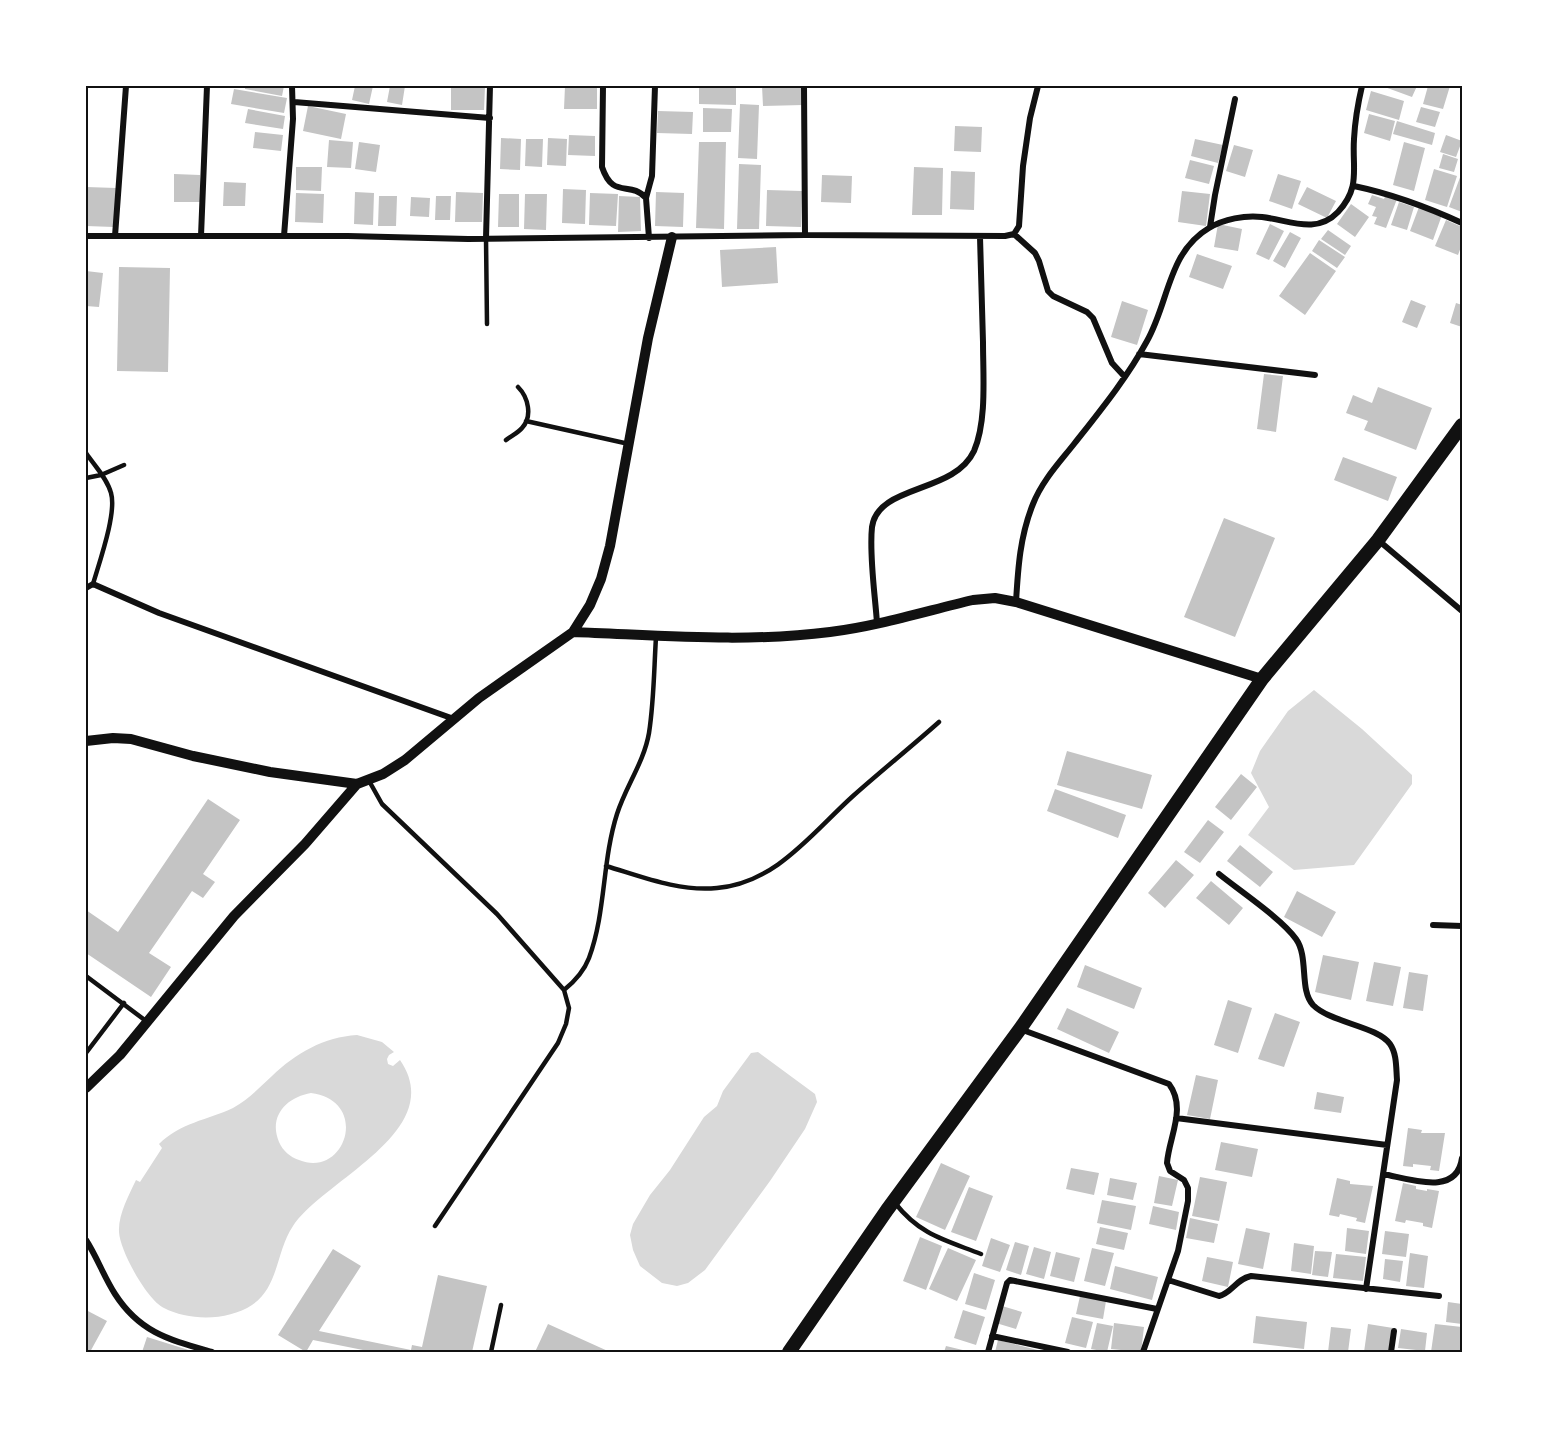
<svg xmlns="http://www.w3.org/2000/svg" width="1548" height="1438" font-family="Manrope,sans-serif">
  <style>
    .water { fill: #d9d9d9; fill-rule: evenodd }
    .building { fill: #c4c4c4 }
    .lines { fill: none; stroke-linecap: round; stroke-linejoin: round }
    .service { stroke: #111; stroke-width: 4.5 }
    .minor { stroke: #111; stroke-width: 6 }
    .tertiary { stroke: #111; stroke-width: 10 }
    .trunk { stroke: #111; stroke-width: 14 }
    .neatline { fill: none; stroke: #111; stroke-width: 2 }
  </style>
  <rect width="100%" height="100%" fill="#fff"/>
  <!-- water -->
  <path class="water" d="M1314 690 1362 729 1412 775V784L1354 865 1294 870 1248 835 1269 807 1251 773 1260 751 1288 711Z
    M357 1035 382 1042 394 1052 389 1055 387 1059 388 1064 393 1066 400 1060C449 1131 323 1180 293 1226 276 1251 279 1287 252 1305 228 1321 189 1321 164 1308 147 1300 120 1251 119 1232 118 1215 129 1195 136 1180L140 1182 162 1148 159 1144C180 1123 207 1120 233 1108 248 1100 260 1087 272 1076 296 1053 324 1037 357 1035ZM311 1093C371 1101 345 1179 299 1160 290 1157 283 1151 279 1142 268 1116 287 1097 311 1093Z
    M758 1052 815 1094 817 1102 805 1129 770 1181 705 1270 688 1283 677 1286 662 1283 640 1266 633 1250 630 1235 633 1224 650 1195 670 1170 704 1117 717 1106 723 1091 751 1053Z"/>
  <!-- building -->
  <path class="building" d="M245 86H284L282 96 245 89Z
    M355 86H373L369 104 352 100Z
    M390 86H405L402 105 387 102Z
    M451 86 485 87 484 110H451Z
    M565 86H597V109H564Z
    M699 86H736V105L699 104Z
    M762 86H803V105L763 106Z
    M1382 86H1417L1412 97Z
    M1428 86H1450L1443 109 1423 104Z
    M234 89 287 98 284 113 231 104Z
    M1371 91 1404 101 1399 120 1366 110Z
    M740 104 759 105 757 159 738 158Z
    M308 106 346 114 341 139 303 131Z
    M1421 107 1440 112 1435 127 1416 122Z
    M703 108 732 109 731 132H703Z
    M248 109 285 116 283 129 245 123Z
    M658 111 693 112 692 134 657 133Z
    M1369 114 1395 121 1390 141 1364 133Z
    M1397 121 1435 133 1432 145 1393 134Z
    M955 126 982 127 981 152 954 151Z
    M255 132 283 135 281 151 253 148Z
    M569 135 595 136V156L568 155Z
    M1446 135 1462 141 1456 157 1440 152Z
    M501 138 521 139 520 170 500 169Z
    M548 138 567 139 566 166 547 165Z
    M526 139H543L542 167 525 166Z
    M1195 139 1223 145 1218 163 1191 156Z
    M329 140 353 142 351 168 327 167Z
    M359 142 380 145 376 172 355 169Z
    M699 142H726L724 229 696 228Z
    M1404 142 1425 148 1414 191 1393 185Z
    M1234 145 1253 150 1245 177 1226 171Z
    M1443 154 1458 159 1454 172 1439 168Z
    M1190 160 1214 166 1209 184 1185 178Z
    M739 164 761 165 759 229H737Z
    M296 167H322L321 191 296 190Z
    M914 167 943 168 942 215H912Z
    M1434 169 1457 176 1447 207 1425 200Z
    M951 171 975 172 974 210 950 209Z
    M1462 172V212L1449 207Z
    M174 174 200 175V202H174Z
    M1278 174 1301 181 1292 209 1269 201Z
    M822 175 852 176 851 203 821 202Z
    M224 182 246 183 245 206H223Z
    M86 187 116 188 114 227 86 226Z
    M1307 187 1336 201 1327 218 1298 204Z
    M563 189 586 190 585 224 562 223Z
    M767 190 802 191 801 227 766 226Z
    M1182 191 1210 194 1206 226 1178 222Z
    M355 192 374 193 373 225 354 224Z
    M456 192 483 193 482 222H455Z
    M656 192 684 193 683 227 655 226Z
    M296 193 324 194 323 223 295 222Z
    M590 193 618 194 616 226 589 225Z
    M499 194H519V227H498Z
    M525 194H547L546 230 524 229Z
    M1386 194 1397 199 1386 228 1374 224 1377 217 1372 216 1376 207 1368 204 1372 195 1384 199Z
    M379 196H397L396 226H378Z
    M436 196H451L450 220H435Z
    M619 196 640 197 641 231 618 232Z
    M411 197 430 198 429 217 410 216Z
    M1399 202 1414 207 1407 230 1391 225Z
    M1351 204 1369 217 1355 237 1337 224Z
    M1419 207 1442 215 1433 240 1410 231Z
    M1446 220 1462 227V244L1458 255 1435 246Z
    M1218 224 1242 229 1238 251 1214 247Z
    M1270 224 1284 231 1269 260 1256 254Z
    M1328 230 1351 246 1345 255 1321 239Z
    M1290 232 1301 238 1285 268 1273 261Z
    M1319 240 1345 257 1337 268 1312 251Z
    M776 247 778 283 722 287 720 250Z
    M1310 253 1336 271 1305 315 1279 296Z
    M1197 254 1232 266 1223 289 1189 277Z
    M119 267 170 268 168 372 117 371Z
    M86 271 103 273 99 307 86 306Z
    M1411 300 1426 306 1417 328 1402 322Z
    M1122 301 1148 310 1137 345 1111 337Z
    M1456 303 1462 305V327L1450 323Z
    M1264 374 1283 376 1276 432 1257 429Z
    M1378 387 1432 408 1416 450 1364 430 1368 421 1346 413 1353 395 1372 403Z
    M1343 457 1397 477 1388 501 1334 480Z
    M1224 518 1275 538 1235 637 1184 617Z
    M1067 751 1152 775 1142 809 1057 785Z
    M1241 774 1257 787 1231 820 1215 807Z
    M1055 789 1126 815 1118 838 1047 811Z
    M208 799 240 820 203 874 215 882 203 898 192 891 149 953 171 967 151 997 86 953V910L118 932Z
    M1208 820 1224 832 1200 863 1184 852Z
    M1240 845 1273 872 1260 887 1227 861Z
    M1176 860 1194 875 1165 908 1148 893Z
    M1211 881 1243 908 1229 925 1196 898Z
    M1297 891 1336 912 1322 937 1284 917Z
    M1323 955 1359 962 1351 1000 1315 992Z
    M1374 962 1401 967 1393 1006 1366 1001Z
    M1085 965 1142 988 1134 1009 1077 987Z
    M1409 972 1428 975 1423 1011 1403 1008Z
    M1228 1000 1252 1008 1238 1053 1214 1045Z
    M1067 1008 1119 1032 1109 1053 1057 1029Z
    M1275 1013 1300 1022 1284 1067 1258 1059Z
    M1196 1075 1218 1080 1210 1119 1187 1115Z
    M1317 1092 1344 1097 1341 1113 1314 1109Z
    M1408 1128 1422 1130 1421 1133H1445L1439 1171 1430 1170 1431 1166 1413 1164V1167L1403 1166Z
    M1221 1142 1258 1149 1252 1177 1215 1170Z
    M941 1163 970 1176 945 1230 916 1217Z
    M1071 1168 1099 1173 1094 1195 1066 1189Z
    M1159 1176 1178 1180 1172 1206 1154 1203Z
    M1200 1177 1227 1182 1219 1221 1192 1216Z
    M1110 1178 1137 1183 1133 1200 1107 1195Z
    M1337 1178 1350 1181V1184L1373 1186 1365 1223 1356 1221 1357 1218 1340 1214 1339 1217 1329 1215Z
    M1403 1183 1416 1186V1189L1427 1191V1189L1439 1191 1432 1228 1423 1226V1223L1406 1220 1405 1223 1395 1221Z
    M969 1187 993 1196 976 1241 951 1232Z
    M1102 1200 1136 1206 1131 1230 1097 1223Z
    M1153 1206 1179 1212 1176 1230 1149 1224Z
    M1190 1218 1218 1224 1214 1243 1186 1238Z
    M1100 1227 1128 1233 1124 1250 1096 1244Z
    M1246 1228 1270 1233 1263 1269 1238 1264Z
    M1347 1228 1369 1231 1366 1254 1345 1251Z
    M1385 1231 1409 1234 1406 1257 1382 1254Z
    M920 1237 942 1246 926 1290 903 1281Z
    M991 1238 1010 1245 1000 1272 982 1266Z
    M1015 1242 1029 1246 1021 1275 1006 1270Z
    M1294 1243 1314 1246 1311 1274 1291 1271Z
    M1034 1247 1051 1252 1044 1279 1026 1274Z
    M948 1248 976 1260 957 1301 929 1289Z
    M1092 1248 1114 1253 1105 1286 1084 1281Z
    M333 1249 361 1266 319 1331 411 1350 412 1345 422 1347 438 1275 487 1286 472 1352H373L313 1340 306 1352 278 1335Z
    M1315 1251 1332 1252 1328 1277 1312 1275Z
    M1056 1252 1080 1258 1074 1282 1050 1276Z
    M1410 1253 1428 1256 1424 1288 1406 1286Z
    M1336 1254 1366 1257 1363 1281 1333 1278Z
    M1207 1257 1233 1262 1228 1287 1202 1281Z
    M1385 1259 1403 1261 1400 1282 1383 1279Z
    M1115 1266 1158 1277 1152 1300 1110 1289Z
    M974 1273 995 1280 986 1310 965 1304Z
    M1080 1296 1106 1301 1103 1319 1076 1314Z
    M1448 1302 1462 1304V1324L1446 1322Z
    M1002 1306 1022 1312 1016 1329 996 1323Z
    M86 1310 107 1321 90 1352 86 1351Z
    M963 1310 985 1317 976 1345 954 1338Z
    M1256 1316 1307 1322 1304 1349 1253 1343Z
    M1072 1317 1093 1322 1086 1348 1065 1343Z
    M1097 1323 1113 1326 1107 1352 1091 1349Z
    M1114 1323 1144 1327 1141 1352 1111 1349Z
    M548 1324 610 1352H535Z
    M1368 1324 1393 1328 1390 1352H1364Z
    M1435 1324 1462 1327V1352H1431Z
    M1331 1327 1351 1329 1348 1352H1328Z
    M1401 1329 1427 1333 1425 1351 1398 1348Z
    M147 1337 195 1352H142Z
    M998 1340 1045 1352H995Z
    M946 1346 971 1352H944Z"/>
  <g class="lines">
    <!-- service -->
    <path class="service" d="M486 238 487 324
      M526 421 629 444
      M506 440C511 436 518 433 522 428 533 416 528 397 518 387
      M86 453C94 465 107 478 111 493 117 513 99 563 93 584
      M86 478 101 475 124 465
      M368 779 382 804 497 914 564 990 569 1008 566 1024 558 1043 435 1226
      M606 866C640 876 679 892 717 888 776 883 812 833 853 796 881 771 911 747 939 722
      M86 976 146 1021
      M564 990C574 982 584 971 589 958 606 912 602 861 617 814 626 786 644 762 649 733 654 701 654 669 656 637
      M86 1053 124 1003
      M895 1203C920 1235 945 1240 981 1254
      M491 1352 501 1305"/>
    <!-- minor -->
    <path class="minor" d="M603 86 602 167C613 200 630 180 646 198L649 238
      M804 86 805 235
      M294 102 490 118
      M1354 186C1392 194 1427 207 1462 223
      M646 198 652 176 655 86
      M1210 227 1215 195 1235 99
      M1014 234 1035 253 1039 261 1048 291 1053 296 1087 312 1093 318 1112 363 1124 376
      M86 236H348L468 239 805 235 1005 236 1014 234 1019 226 1023 166 1030 118 1038 86
      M115 236 126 86
      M201 236 207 86
      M284 236 293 119 292 86
      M486 238 490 86
      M1139 354 1315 375
      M1378 540 1462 611
      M86 588 93 584 159 613 454 719
      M1016 602C1018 568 1020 536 1033 504 1042 481 1059 463 1074 444 1100 411 1127 378 1147 341 1169 302 1168 252 1209 228 1224 219 1245 215 1262 217 1289 220 1316 235 1338 212 1361 187 1352 169 1354 139 1355 121 1358 103 1362 86
      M877 623C875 594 869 555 872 527 878 484 954 494 974 451 987 421 983 375 983 342 982 307 981 272 980 237
      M1219 874C1240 891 1282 919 1296 939 1309 957 1299 990 1313 1005 1331 1023 1377 1026 1390 1044 1397 1054 1396 1068 1397 1080L1366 1289
      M1433 925 1462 926
      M1020 1029 1169 1084C1187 1108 1169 1137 1167 1163L1170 1171 1184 1180 1188 1188V1201L1178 1251 1143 1352
      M1176 1118 1387 1145
      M1383 1174C1410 1179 1457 1197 1462 1158
      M86 1240C97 1257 104 1277 115 1294 140 1333 170 1340 212 1352
      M1168 1280 1219 1296C1232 1293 1236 1279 1251 1276L1439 1296
      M992 1336 1068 1352
      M988 1352 1007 1283 1010 1280 1157 1309
      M1391 1352 1394 1331"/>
    <!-- tertiary -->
    <path class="tertiary" d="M573 632C658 635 745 643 830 632 878 626 926 611 973 600L995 598 1016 602 1262 679
      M86 741 113 738 131 739 193 756 270 772 357 784 383 774 405 760 479 698 573 632 590 605 601 579 610 546 648 338 672 237
      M86 1088 120 1055 234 916 305 844 357 784"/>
    <!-- trunk -->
    <path class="trunk" d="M789 1352 887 1210 1020 1029 1262 679 1378 540 1462 425"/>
  </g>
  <!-- border -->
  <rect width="1548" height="1438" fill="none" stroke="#ffffff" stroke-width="174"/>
  <rect x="87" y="87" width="1374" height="1264" class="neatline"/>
</svg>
